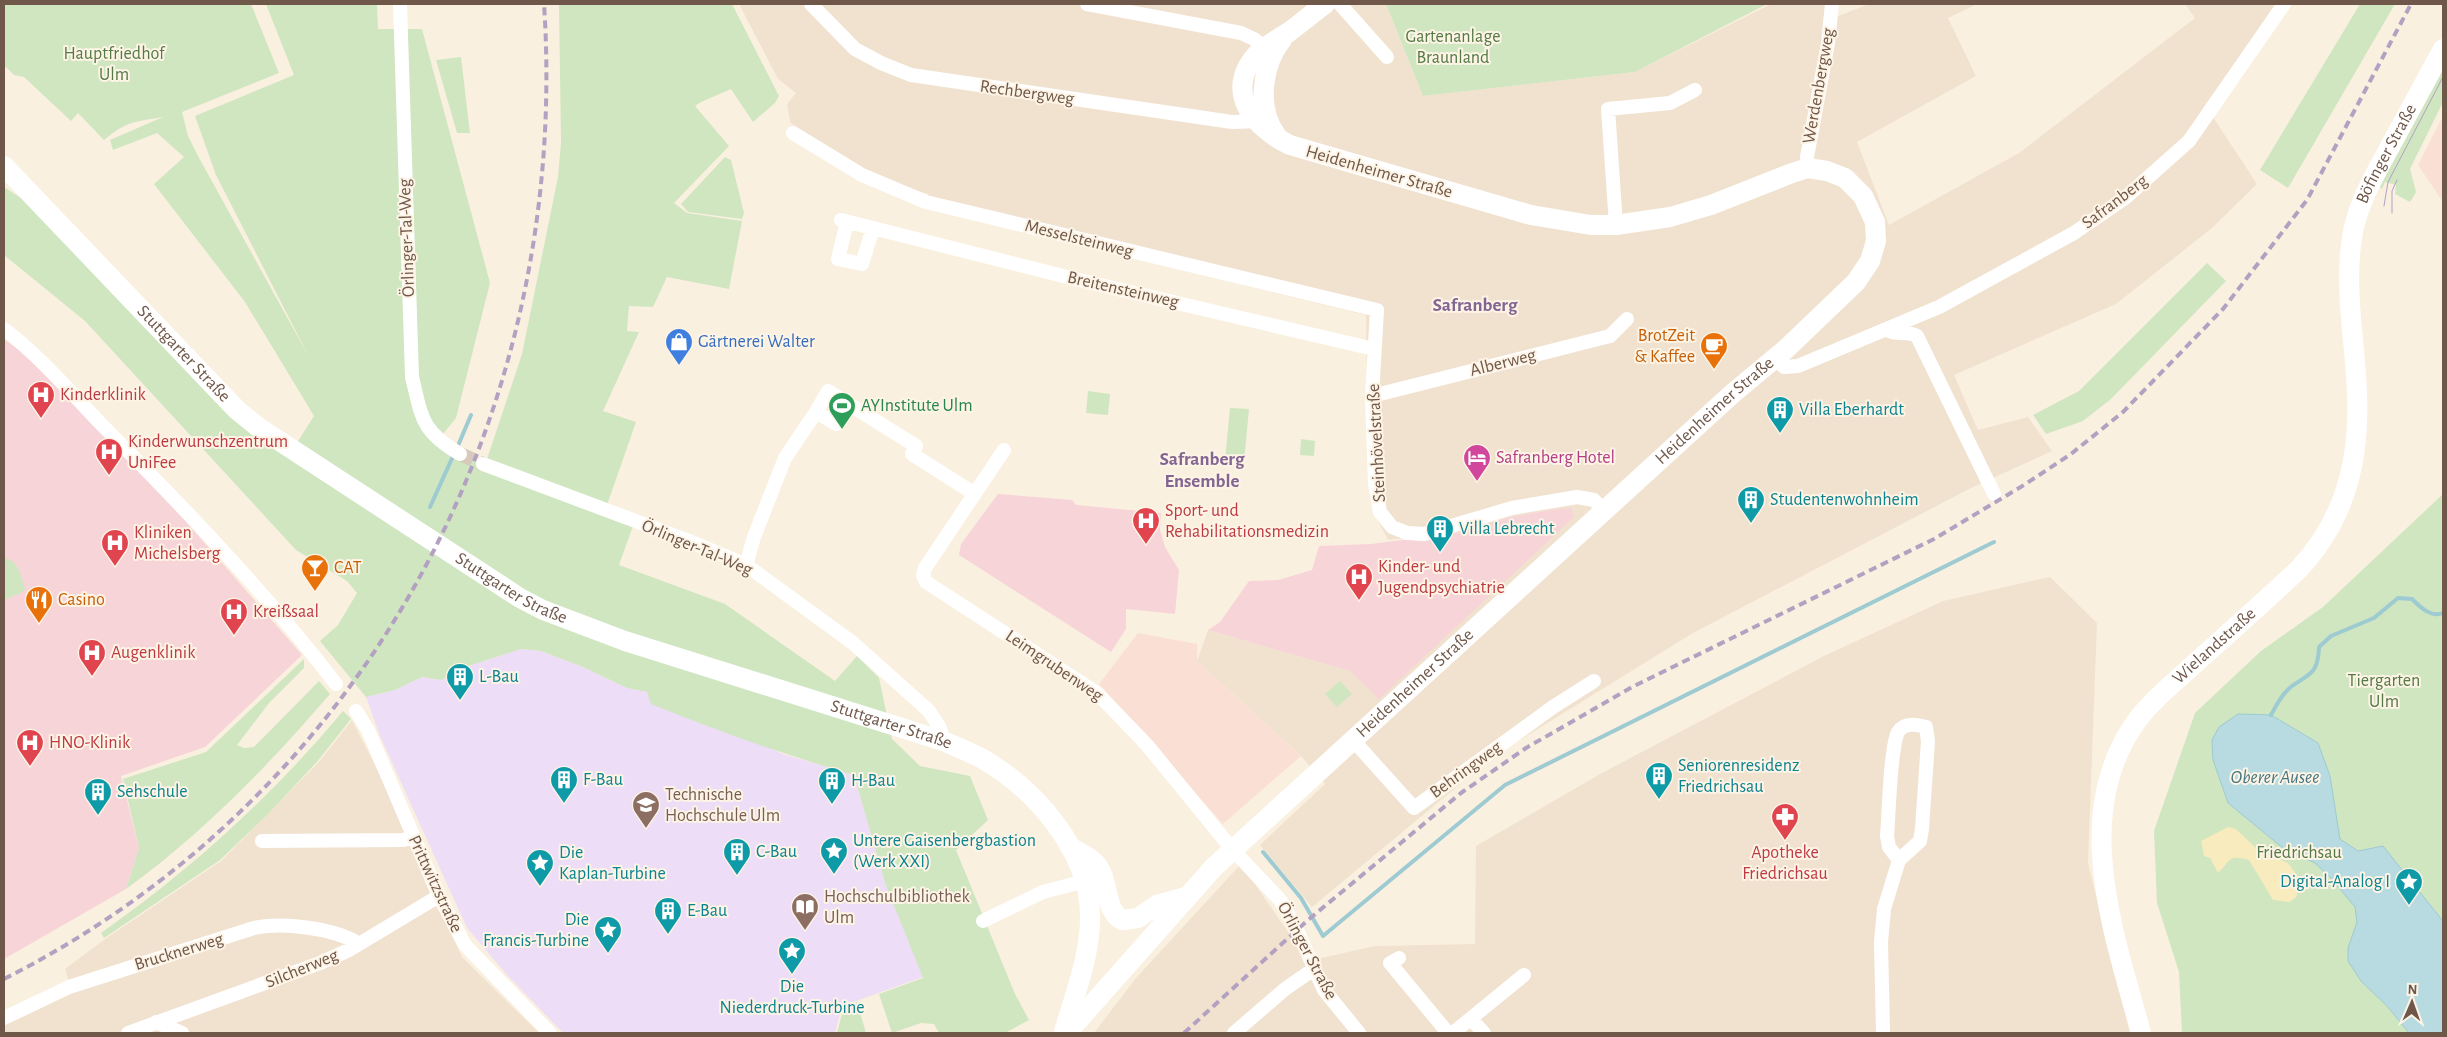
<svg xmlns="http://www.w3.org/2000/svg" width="2447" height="1037" font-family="'Alegreya Sans',sans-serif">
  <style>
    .residential { fill: #f1e2cf }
    .commercial { fill: #fae0d4 }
    .education { fill: #edddf6 }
    .medical { fill: #f7d4d8 }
    .green { fill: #cfe6c0 }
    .sand { fill: #f8ebbd }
    .water { fill: #b7dbe1; stroke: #9ecad2 }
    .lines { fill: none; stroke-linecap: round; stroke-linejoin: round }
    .stream { stroke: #9ecad2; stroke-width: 4 }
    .street-tunnel { stroke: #d7caba; stroke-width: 14; stroke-dasharray: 14 7; stroke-linecap: butt }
    .street { stroke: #fff; stroke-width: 14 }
    .secondary { stroke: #fff; stroke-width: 20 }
    .tram { stroke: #b3a1c1; stroke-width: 1 }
    .rail { stroke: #b3a1c1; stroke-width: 4; stroke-dasharray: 8 5; stroke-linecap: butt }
    .labels { text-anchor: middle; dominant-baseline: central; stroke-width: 4; stroke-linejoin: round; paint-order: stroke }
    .park-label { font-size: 18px; fill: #547a45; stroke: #fdf4e6 }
    .street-label { font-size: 18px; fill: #6f574a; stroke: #fdf4e6 }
    .food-label { font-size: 18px; fill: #c56008; stroke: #fdf4e6; text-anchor: start }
    .shop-label { font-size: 18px; fill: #366cbe; stroke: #fdf4e6; text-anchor: start }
    .health-label { font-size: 18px; fill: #be3a42; stroke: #fdf4e6; text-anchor: start }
    .leisure-label { font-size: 18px; fill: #27864d; stroke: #fdf4e6; text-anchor: start }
    .culture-label { font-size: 18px; fill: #0d838f; stroke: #fdf4e6; text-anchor: start }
    .hotel-label { font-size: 18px; fill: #b23c85; stroke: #fdf4e6; text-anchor: start }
    .education-label { font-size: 18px; fill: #785e54; stroke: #fdf4e6; text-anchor: start }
    .neighbourhood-label { font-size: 19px; font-weight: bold; fill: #836592; stroke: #fdf4e6 }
    .water-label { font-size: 19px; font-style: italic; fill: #467681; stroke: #fdf4e6 }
  </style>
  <rect width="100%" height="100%" fill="#faf0e0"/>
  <!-- residential -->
  <path class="residential" d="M739 4H1386L1423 96 1635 72 1771 4H1826L1823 22 1869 4H1977L1948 18 1976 76 1857 142 1889 225 2019 153 2195 18 2185 4H2279L2205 105 2257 184 2212 228 2116 304 1954 375 1978 430 2028 417 2052 451 1971 488 1693 633 1494 756 1312 907 1260 845 1325 784 1301 756 1197 661 1208 630 1350 671 1572 509 1550 510 1510 517 1456 533 1388 540 1377 519 1368 464 1366 315 925 208 928 194 888 182 829 151 808 137 790 122 787 104 796 93 778 79Z
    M2050 577 2097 623 2088 863 2130 1033H1094L1136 978 1241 864 1308 961 1375 946 1475 944 1476 846 1600 774 1824 656 1943 601Z
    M352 720 381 777 462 957 539 1033H4V1024L72 991 65 969 105 939 221 861 318 763Z"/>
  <!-- commercial -->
  <path class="commercial" d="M2443 116V202L2418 165Z
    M1138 633 1197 644V661L1301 756 1223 824 1099 684Z"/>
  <!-- education -->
  <path class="education" d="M521 649 541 651 583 667 627 688 647 692 783 754 854 775 885 883 923 977 842 1006 835 1033H563L507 975 467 928 380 736 366 697 395 690 422 677 441 680 462 668Z"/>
  <!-- medical -->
  <path class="medical" d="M4 339 22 352 149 479 302 655 205 747 121 776 139 848 126 889 4 959Z
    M998 494 1072 500 1076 505 1161 513 1160 530 1165 547 1179 570 1175 614 1126 609V629L1111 652 959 555 961 544Z
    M1572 508 1574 517 1379 699 1350 671 1208 630 1220 622 1249 581 1278 580 1312 570 1319 546 1371 544 1456 533 1510 517 1550 510Z"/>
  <!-- green -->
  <path class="green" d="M4 4H251L279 73 182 112 188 136 198 156 309 357 216 175 195 116 294 75 266 4H377L378 29H422L490 283 456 418 435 444 511 478 634 523 619 565 725 604 835 681 857 656 879 678 892 739 920 766 970 776 988 820 956 850 1015 994 1029 1020 1005 1033H939L934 1024 921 1023 892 1033 879 994 923 978 885 883 854 775C785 755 718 731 651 704L647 692 627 688 583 667 541 651 521 649 462 668 441 680 422 677 395 690 366 697 320 641 338 625 357 593 347 581 296 550 85 321 4 255V187L33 206 89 264 293 449 314 416 245 302 154 184 184 157 157 133 113 150 110 140 163 117C134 122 127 121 104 140L78 113 71 121 24 77 14 75 6 67 4 68Z
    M559 4H732L779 96 775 103 753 122 731 89 701 102 695 106 729 146 674 203 687 213 742 221 729 289 667 277 653 307 629 306 627 331 639 332 603 411 636 422 607 505 487 459 522 354 558 177 561 143Z
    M1386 4H1767L1635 72 1423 96Z
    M2360 4H2395L2288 188 2260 170Z
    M461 57 470 133H457L436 60Z
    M2443 67V102L2410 169 2416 192 2410 202 2395 194 2396 185 2385 182 2382 189 2379 186Z
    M725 157 731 160 744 213 742 219 688 212 681 204Z
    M2207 263 2226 281 2111 399 2083 421 2046 434 2033 415 2079 391Z
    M1088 391 1110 394 1108 415 1086 413Z
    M1230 408 1249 409 1244 462 1225 460Z
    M1301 439 1315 441 1314 456 1300 455Z
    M2443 494V1033H2182L2179 972 2157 903 2154 831 2195 713 2261 651 2323 607Z
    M4 558C19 560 20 575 25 588L23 592 4 600Z
    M304 659V668L269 703 237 745 244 748 254 747 319 681 330 694C268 766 203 833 126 889L139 848 123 779 206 752Z
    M1340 681 1352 694 1337 707 1325 694Z
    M343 711 351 719 316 763 268 814 220 860 104 938 101 933C192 869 272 796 343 711Z
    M857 1002 866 1033H837L844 1006Z"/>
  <!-- sand -->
  <path class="sand" d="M2228 827 2236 829 2258 850 2288 863 2299 878 2297 896 2290 902 2273 900 2249 860C2227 854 2231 861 2218 873L2210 858 2204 856 2201 841Z"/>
  <!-- water -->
  <path class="water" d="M2238 714 2271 715 2318 743 2330 776 2340 839 2358 851 2383 846 2443 921V1033H2409L2387 1006 2361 981 2348 961V948L2357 922 2355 907 2330 877 2315 863 2284 849 2228 803 2213 760 2212 740 2219 727Z"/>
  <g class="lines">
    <!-- stream -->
    <path class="stream" d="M457 448 471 415
      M430 507 454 454
      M2271 715C2277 704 2282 694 2292 686 2311 673 2318 673 2319 647L2331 636 2374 618 2398 598 2412 599C2420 607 2431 618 2443 613
      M1263 852 1301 898 1323 936 1505 785 1994 542"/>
    <!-- street-tunnel -->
    <path class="street-tunnel" d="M460 454 483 464"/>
    <!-- street -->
    <path class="street" d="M400 4 412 377C422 418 421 431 460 454
      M811 4 855 49 881 63 911 75 1232 122 1262 121
      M1087 4 1241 33 1254 39 1270 52
      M1340 4 1387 57
      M793 133 862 175 926 202 1377 310 1372 396 1375 483 1380 512 1392 527 1407 533 1424 534 1512 508 1577 497 1594 500 1605 512
      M1808 168 1807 157 1828 43 1832 4
      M841 220 1083 281 1374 349
      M847 222 838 259 862 264 873 228
      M1616 225 1608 109 1670 103 1695 90
      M4 329C41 357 72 394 104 427 185 509 266 593 336 684
      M1887 330C1896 336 1907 330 1917 336L1994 494
      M1775 358 1784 367 1798 366 1939 307 2074 233 2125 198 2189 141 2284 4
      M1372 396 1610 336 1627 319
      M848 403 836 424 816 412 828 391 916 446 912 454 975 494
      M1004 450 925 568 923 575 926 582 1097 693 1147 745 1232 849 1281 901 1297 930 1324 990 1359 1033
      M483 464 689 541 746 565 853 643 929 711 940 728 943 741
      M746 565 754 537 785 458 816 412
      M356 711 368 730 439 896 465 945 550 1033
      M1353 740 1414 808 1553 707 1594 681
      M262 841 403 840 413 837
      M983 921 1043 892 1085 881
      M1399 958 1390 963 1448 1033
      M4 1018 69 987 254 928C282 922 335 928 359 944
      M1471 1019 1484 1033
      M156 1022 182 1033
      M128 1033 320 963 349 950 439 896
      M1234 1033 1285 989 1314 969
      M1453 1033 1524 975
      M1883 1033 1881 942 1884 909 1899 860 1920 841 1922 829 1928 741 1926 727C1916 724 1904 722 1898 732 1890 749 1889 814 1887 836L1889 847 1899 860"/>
    <!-- secondary -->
    <g class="secondary">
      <path d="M1276 135C1256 107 1262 64 1283 38"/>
      <path id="s1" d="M4 166 237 410 258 427 520 598 543 610 625 641 943 741C955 746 969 752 981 758 1034 788 1089 850 1090 914 1091 954 1075 994 1064 1032"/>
      <path d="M1070 847C1080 853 1093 858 1099 868 1109 883 1105 911 1122 920L1138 918 1157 905 1186 897"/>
      <path id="s2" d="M1067 1033 1214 867 1732 394 1786 349 1856 282 1870 261 1876 241 1875 222 1863 196 1845 178 1827 171 1808 168 1792 173 1711 205 1670 217 1616 225H1591L1531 215 1290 145C1254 128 1223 91 1257 54 1266 45 1278 39 1289 32 1301 23 1313 13 1325 4"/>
      <path id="s3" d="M2141 1033C2114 933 2069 812 2138 719 2153 699 2174 683 2192 666 2228 634 2264 602 2299 569 2350 514 2362 450 2356 376 2353 329 2344 280 2353 232 2359 200 2377 171 2392 143 2409 112 2426 80 2443 49"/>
    </g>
    <!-- tram -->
    <path class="tram" d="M2384 206 2388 182 2443 77
      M2392 213V191L2397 180"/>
    <!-- rail -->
    <path class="rail" d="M4 979C370 794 571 409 544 4
      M1184 1033 1308 920 1461 793 1526 748 1634 686 1934 539 2024 485 2071 454 2123 412 2223 309 2307 200 2411 4"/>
  </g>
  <!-- icons -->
  <defs>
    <symbol id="shop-pin" viewBox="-11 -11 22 30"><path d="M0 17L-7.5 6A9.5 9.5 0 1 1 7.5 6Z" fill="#3f7fe0" stroke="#fdf4e6"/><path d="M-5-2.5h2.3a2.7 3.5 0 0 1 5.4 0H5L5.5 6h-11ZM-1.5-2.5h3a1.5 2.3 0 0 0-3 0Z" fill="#fff"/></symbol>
    <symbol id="cafe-pin" viewBox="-11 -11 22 30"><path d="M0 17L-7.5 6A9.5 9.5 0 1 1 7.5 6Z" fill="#e8710a" stroke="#fdf4e6"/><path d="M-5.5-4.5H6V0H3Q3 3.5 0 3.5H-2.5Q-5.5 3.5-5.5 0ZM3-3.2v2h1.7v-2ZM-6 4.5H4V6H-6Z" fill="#fff"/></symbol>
    <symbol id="hospital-pin" viewBox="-11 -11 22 30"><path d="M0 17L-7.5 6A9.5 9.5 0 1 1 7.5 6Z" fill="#e0444e" stroke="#fdf4e6"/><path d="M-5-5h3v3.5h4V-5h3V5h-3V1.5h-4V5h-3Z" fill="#fff"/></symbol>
    <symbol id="stadium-pin" viewBox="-11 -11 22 30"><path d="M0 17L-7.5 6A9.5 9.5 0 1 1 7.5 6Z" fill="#2e9e5b" stroke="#fdf4e6"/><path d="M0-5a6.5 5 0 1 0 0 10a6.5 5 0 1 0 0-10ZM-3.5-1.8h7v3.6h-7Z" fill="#fff"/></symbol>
    <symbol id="building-pin" viewBox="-11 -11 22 30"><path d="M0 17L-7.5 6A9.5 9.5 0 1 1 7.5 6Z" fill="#0f9aa8" stroke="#fdf4e6"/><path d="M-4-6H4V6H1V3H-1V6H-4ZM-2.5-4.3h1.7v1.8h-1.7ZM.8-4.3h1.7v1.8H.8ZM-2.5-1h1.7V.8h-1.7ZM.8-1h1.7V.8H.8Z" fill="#fff"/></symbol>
    <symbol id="hotel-pin" viewBox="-11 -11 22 30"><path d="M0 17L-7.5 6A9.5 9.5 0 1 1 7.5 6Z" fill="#d1479c" stroke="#fdf4e6"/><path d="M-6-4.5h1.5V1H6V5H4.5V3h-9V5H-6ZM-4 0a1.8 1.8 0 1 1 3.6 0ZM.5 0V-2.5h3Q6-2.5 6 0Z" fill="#fff"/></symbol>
    <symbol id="bar-pin" viewBox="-11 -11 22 30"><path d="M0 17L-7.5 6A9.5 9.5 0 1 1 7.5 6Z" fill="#e8710a" stroke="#fdf4e6"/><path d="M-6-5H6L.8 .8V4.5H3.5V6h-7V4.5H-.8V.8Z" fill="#fff"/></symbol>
    <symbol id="restaurant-pin" viewBox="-11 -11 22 30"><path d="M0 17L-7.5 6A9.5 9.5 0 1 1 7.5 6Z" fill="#e8710a" stroke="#fdf4e6"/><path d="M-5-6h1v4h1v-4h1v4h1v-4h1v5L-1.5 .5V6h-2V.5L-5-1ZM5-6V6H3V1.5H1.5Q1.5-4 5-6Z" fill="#fff"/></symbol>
    <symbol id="university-pin" viewBox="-11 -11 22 30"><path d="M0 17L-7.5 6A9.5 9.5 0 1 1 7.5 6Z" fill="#8d6e63" stroke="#fdf4e6"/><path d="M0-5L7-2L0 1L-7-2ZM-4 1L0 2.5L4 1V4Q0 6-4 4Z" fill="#fff"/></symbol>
    <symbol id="pharmacy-pin" viewBox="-11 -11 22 30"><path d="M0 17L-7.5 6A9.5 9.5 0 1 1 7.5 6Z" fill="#e0444e" stroke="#fdf4e6"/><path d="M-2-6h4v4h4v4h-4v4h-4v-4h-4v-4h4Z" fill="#fff"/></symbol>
    <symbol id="sight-pin" viewBox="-11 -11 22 30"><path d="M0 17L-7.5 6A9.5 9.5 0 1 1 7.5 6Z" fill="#0f9aa8" stroke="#fdf4e6"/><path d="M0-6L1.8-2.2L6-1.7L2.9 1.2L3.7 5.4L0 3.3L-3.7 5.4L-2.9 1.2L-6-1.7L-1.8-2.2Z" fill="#fff"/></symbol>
    <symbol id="library-pin" viewBox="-11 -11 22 30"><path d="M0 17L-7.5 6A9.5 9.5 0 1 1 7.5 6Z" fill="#8d6e63" stroke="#fdf4e6"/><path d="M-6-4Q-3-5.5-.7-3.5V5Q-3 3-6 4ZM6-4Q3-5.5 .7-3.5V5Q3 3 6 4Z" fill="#fff"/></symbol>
  </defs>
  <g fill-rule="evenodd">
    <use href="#shop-pin" x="663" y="326" width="32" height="43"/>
    <use href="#cafe-pin" x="1698" y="330" width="32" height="43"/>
    <use href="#hospital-pin" x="25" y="379" width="32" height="43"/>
    <use href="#stadium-pin" x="826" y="390" width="32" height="43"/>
    <use href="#building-pin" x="1764" y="394" width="32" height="43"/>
    <use href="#hospital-pin" x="93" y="436" width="32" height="43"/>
    <use href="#hotel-pin" x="1461" y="442" width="32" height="43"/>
    <use href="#building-pin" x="1735" y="484" width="32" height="43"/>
    <use href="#hospital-pin" x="1130" y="505" width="32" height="43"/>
    <use href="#building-pin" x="1424" y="513" width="32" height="43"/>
    <use href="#hospital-pin" x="99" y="527" width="32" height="43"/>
    <use href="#bar-pin" x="299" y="552" width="32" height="43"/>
    <use href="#hospital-pin" x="1343" y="561" width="32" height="43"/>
    <use href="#restaurant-pin" x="23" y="584" width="32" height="43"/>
    <use href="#hospital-pin" x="218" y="596" width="32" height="43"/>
    <use href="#hospital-pin" x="76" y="637" width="32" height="43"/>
    <use href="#building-pin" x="444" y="661" width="32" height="43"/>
    <use href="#hospital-pin" x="14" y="727" width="32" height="43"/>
    <use href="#building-pin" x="1643" y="760" width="32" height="43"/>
    <use href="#building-pin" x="548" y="764" width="32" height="43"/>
    <use href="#building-pin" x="816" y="765" width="32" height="43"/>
    <use href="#building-pin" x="82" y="776" width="32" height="43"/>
    <use href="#university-pin" x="630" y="789" width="32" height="43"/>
    <use href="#pharmacy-pin" x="1769" y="801" width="32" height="43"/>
    <use href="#sight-pin" x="818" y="835" width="32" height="43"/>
    <use href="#building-pin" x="721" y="836" width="32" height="43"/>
    <use href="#sight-pin" x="524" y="847" width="32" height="43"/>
    <use href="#sight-pin" x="2393" y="866" width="32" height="43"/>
    <use href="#library-pin" x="789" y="891" width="32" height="43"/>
    <use href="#building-pin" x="652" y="895" width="32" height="43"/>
    <use href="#sight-pin" x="592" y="914" width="32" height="43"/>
    <use href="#sight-pin" x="776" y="935" width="32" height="43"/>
  </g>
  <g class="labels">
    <!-- park labels -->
    <g class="park-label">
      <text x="1453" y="37">Gartenanlage<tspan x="1453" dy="21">Braunland</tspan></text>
      <text x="114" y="54">Hauptfriedhof<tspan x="114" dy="21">Ulm</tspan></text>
      <text x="2384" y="681">Tiergarten<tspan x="2384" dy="21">Ulm</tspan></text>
      <text x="2299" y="853">Friedrichsau</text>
    </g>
    <!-- street labels -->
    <g class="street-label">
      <text transform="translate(1819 86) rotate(-80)">Werdenbergweg</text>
      <text transform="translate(1027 93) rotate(8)">Rechbergweg</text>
      <text stroke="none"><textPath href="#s3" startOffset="984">Böfinger Straße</textPath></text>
      <text transform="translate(1379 172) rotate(16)">Heidenheimer Straße</text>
      <text transform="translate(2115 202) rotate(-37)">Safranberg</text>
      <text transform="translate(407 238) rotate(-92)">Örlinger-Tal-Weg</text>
      <text transform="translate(1079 239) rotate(14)">Messelsteinweg</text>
      <text transform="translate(1123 290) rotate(13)">Breitensteinweg</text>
      <text stroke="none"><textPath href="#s1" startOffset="260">Stuttgarter Straße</textPath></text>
      <text transform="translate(1503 363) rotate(-14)">Alberweg</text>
      <text stroke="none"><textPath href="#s2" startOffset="899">Heidenheimer Straße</textPath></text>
      <text transform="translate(1377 443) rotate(-93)">Steinhövelstraße</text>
      <text transform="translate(697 548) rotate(23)">Örlinger-Tal-Weg</text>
      <text stroke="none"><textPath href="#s1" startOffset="665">Stuttgarter Straße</textPath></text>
      <text stroke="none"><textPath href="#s3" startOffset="432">Wielandstraße</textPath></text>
      <text transform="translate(1054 666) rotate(34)">Leimgrubenweg</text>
      <text stroke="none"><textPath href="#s2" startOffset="494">Heidenheimer Straße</textPath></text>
      <text stroke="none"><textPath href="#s1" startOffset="1070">Stuttgarter Straße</textPath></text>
      <text transform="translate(1466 770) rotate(-36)">Behringweg</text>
      <text transform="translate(435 884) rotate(65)">Prittwitzstraße</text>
      <text transform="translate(1307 951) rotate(62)">Örlinger Straße</text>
      <text transform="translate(179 952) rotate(-17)">Brucknerweg</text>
      <text transform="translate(302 969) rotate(-22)">Silcherweg</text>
    </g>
    <!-- food labels -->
    <g class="food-label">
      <text x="1695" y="336" text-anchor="end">BrotZeit<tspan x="1695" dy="21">&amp; Kaffee</tspan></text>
      <text x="334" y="568">CAT</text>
      <text x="58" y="600">Casino</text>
    </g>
    <!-- shop labels -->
    <g class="shop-label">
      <text x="698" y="342">Gärtnerei Walter</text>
    </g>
    <!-- health labels -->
    <g class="health-label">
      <text x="60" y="395">Kinderklinik</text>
      <text x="128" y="442">Kinderwunschzentrum<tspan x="128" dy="21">UniFee</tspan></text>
      <text x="1165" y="511">Sport- und<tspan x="1165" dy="21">Rehabilitationsmedizin</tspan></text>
      <text x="134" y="533">Kliniken<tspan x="134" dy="21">Michelsberg</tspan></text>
      <text x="1378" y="567">Kinder- und<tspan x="1378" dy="21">Jugendpsychiatrie</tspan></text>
      <text x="253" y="612">Kreißsaal</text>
      <text x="111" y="653">Augenklinik</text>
      <text x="49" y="743">HNO-Klinik</text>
      <text x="1785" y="853" text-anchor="middle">Apotheke<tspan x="1785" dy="21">Friedrichsau</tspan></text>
    </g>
    <!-- leisure labels -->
    <g class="leisure-label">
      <text x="861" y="406">AYInstitute Ulm</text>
    </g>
    <!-- culture labels -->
    <g class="culture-label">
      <text x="1799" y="410">Villa Eberhardt</text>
      <text x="1770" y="500">Studentenwohnheim</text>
      <text x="1459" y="529">Villa Lebrecht</text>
      <text x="479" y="677">L-Bau</text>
      <text x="1678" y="766">Seniorenresidenz<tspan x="1678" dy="21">Friedrichsau</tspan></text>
      <text x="583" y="780">F-Bau</text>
      <text x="851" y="781">H-Bau</text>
      <text x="117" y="792">Sehschule</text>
      <text x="853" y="841">Untere Gaisenbergbastion<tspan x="853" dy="21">(Werk XXI)</tspan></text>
      <text x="756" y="852">C-Bau</text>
      <text x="559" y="853">Die<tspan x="559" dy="21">Kaplan-Turbine</tspan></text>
      <text x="2390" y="882" text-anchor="end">Digital-Analog I</text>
      <text x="687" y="911">E-Bau</text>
      <text x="589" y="920" text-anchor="end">Die<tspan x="589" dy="21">Francis-Turbine</tspan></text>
      <text x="792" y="987" text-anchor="middle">Die<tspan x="792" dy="21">Niederdruck-Turbine</tspan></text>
    </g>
    <!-- hotel labels -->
    <g class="hotel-label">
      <text x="1496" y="458">Safranberg Hotel</text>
    </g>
    <!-- education labels -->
    <g class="education-label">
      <text x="665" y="795">Technische<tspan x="665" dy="21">Hochschule Ulm</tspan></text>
      <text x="824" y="897">Hochschulbibliothek<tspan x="824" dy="21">Ulm</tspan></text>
    </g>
    <!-- neighbourhood labels -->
    <g class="neighbourhood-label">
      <text x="1475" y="305">Safranberg</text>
      <text x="1202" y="459">Safranberg<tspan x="1202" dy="22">Ensemble</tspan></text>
    </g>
    <!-- water labels -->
    <g class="water-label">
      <text x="2275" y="777">Oberer Ausee</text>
    </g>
  </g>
  <!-- border -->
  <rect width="2447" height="1037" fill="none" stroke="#6f574a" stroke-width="10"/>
  <!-- north arrow -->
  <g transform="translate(2412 1002) rotate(2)" stroke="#fdf4e6" stroke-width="4" paint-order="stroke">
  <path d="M0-4L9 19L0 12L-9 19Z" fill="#6f574a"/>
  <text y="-8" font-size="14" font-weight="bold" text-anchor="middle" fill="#6f574a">N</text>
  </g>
</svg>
